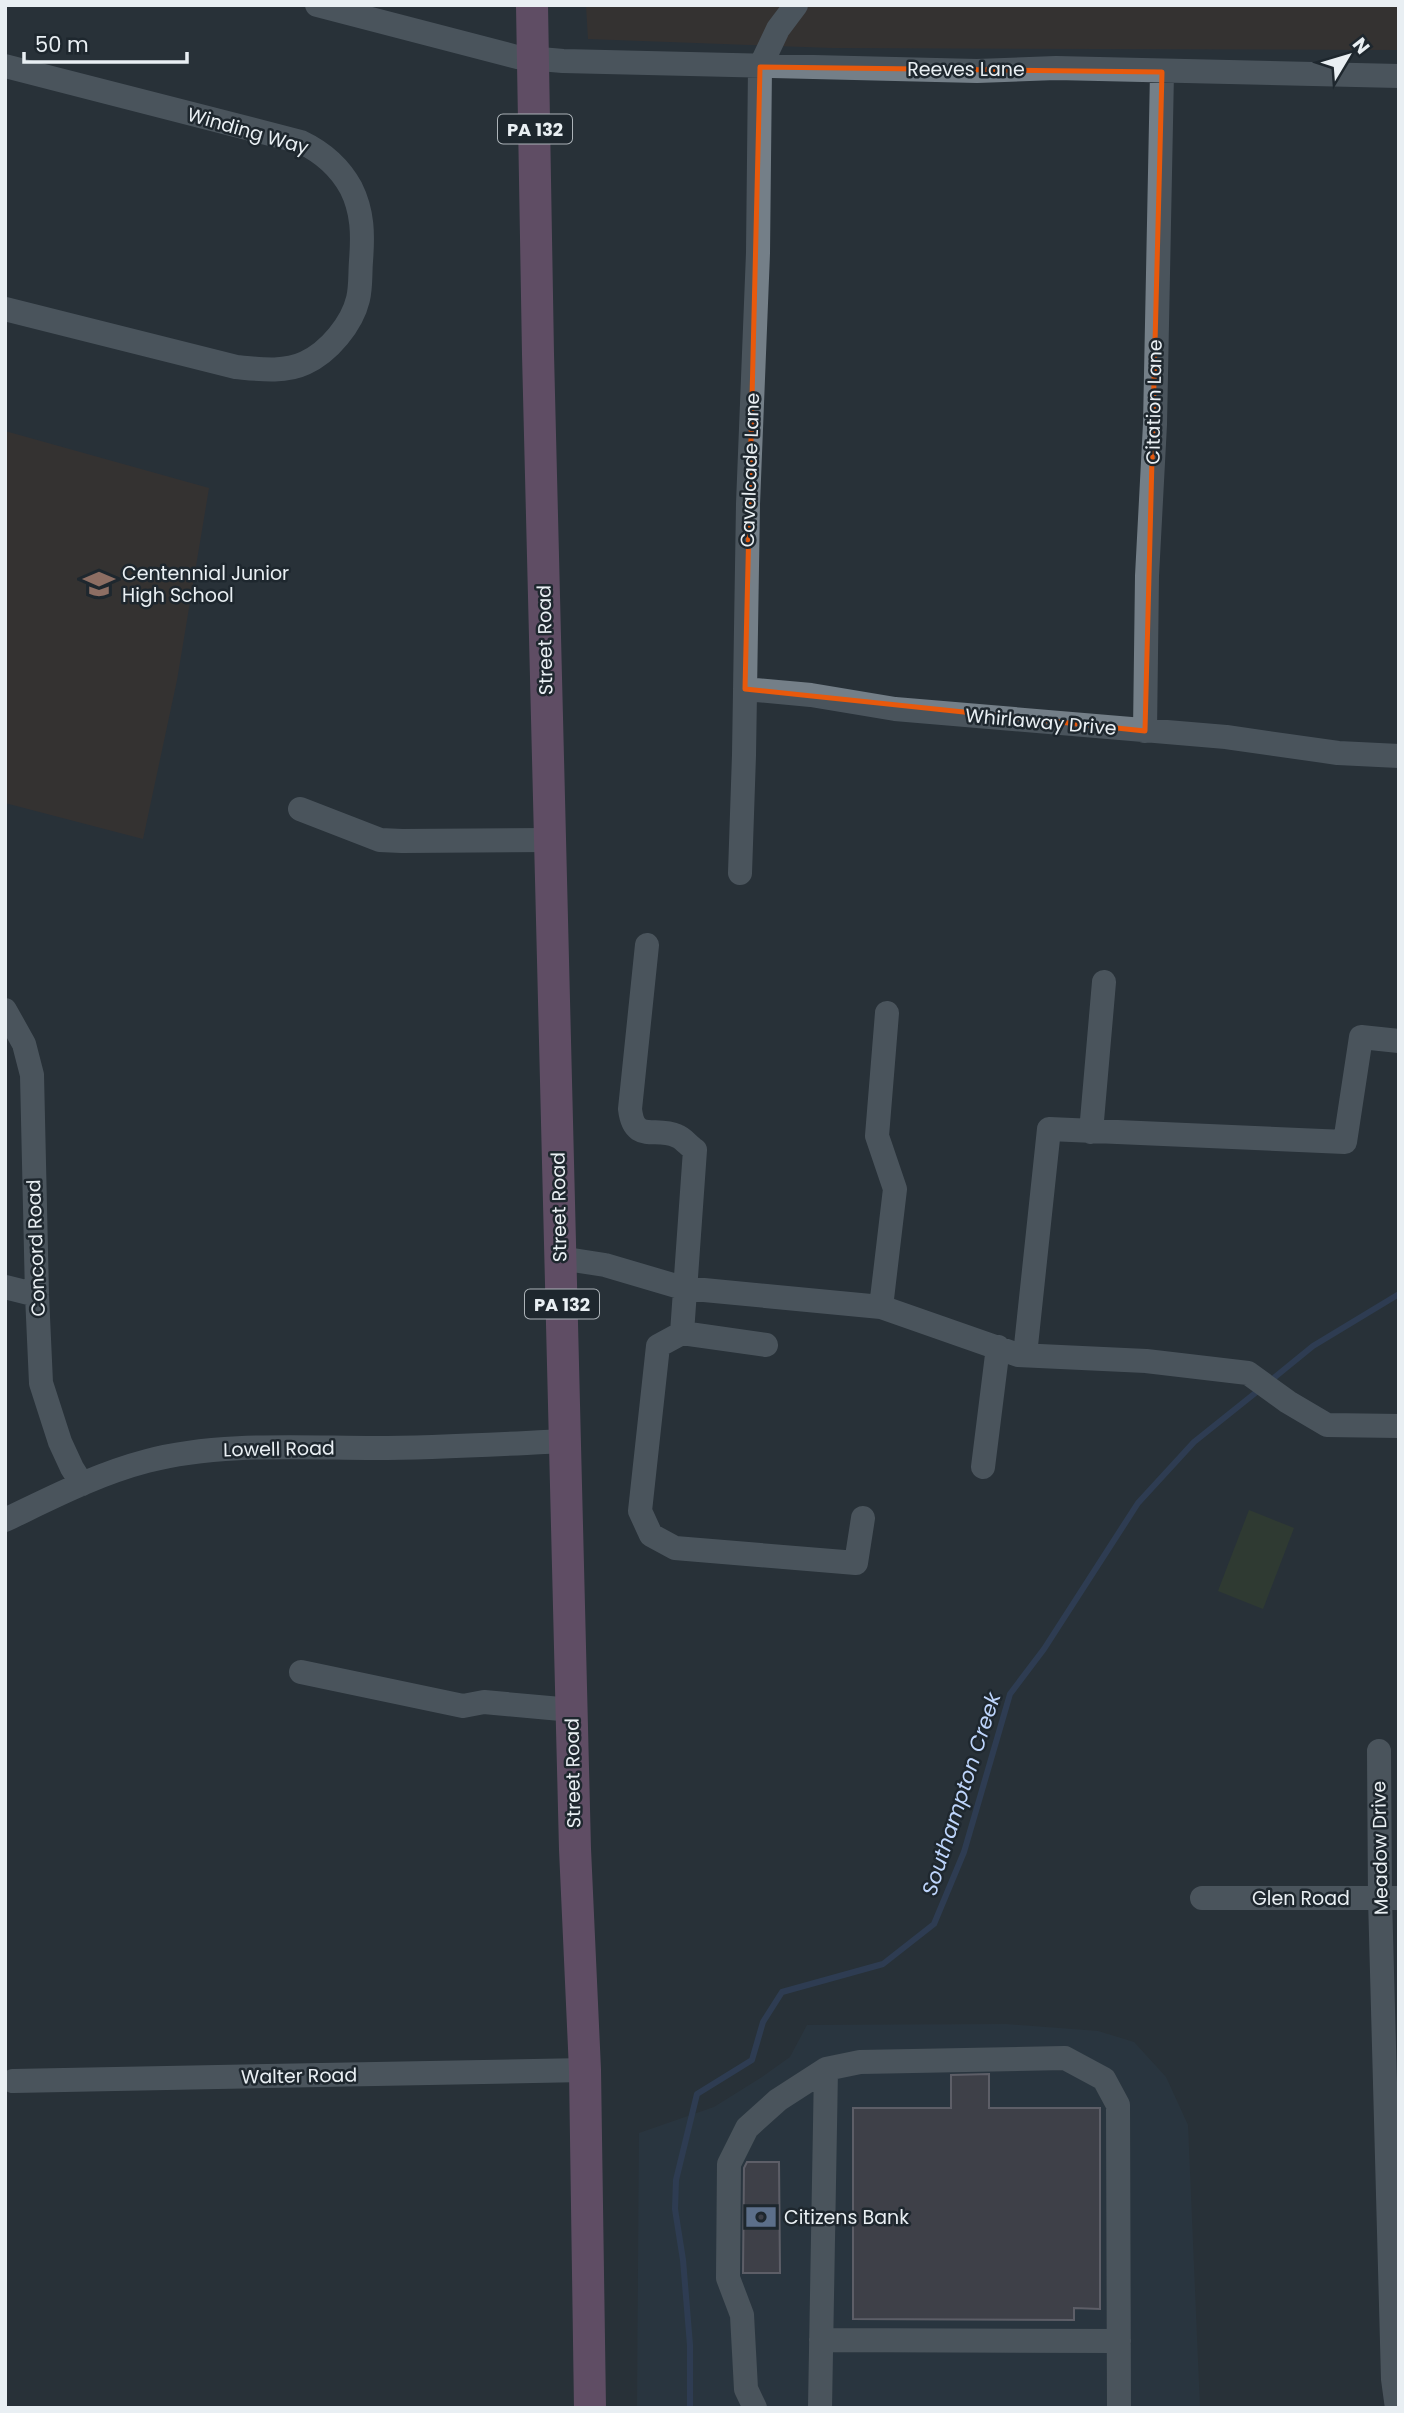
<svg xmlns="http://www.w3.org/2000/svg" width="1404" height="2413" font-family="Poppins,sans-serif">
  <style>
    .built { fill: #2c3b47 }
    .education { fill: #443329 }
    .green { fill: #38462a }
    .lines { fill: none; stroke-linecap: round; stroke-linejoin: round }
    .stream { stroke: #354b71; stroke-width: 6 }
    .building { fill: #5a525c; stroke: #9e96a1; stroke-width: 2 }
    .minor { stroke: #747f88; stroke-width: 24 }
    .major { stroke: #a27099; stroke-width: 32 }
    .marked { fill: none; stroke: #e8590c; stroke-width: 5; stroke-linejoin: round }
    .labels { text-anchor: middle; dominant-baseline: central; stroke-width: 5; stroke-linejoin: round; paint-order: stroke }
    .shield { fill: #1e272e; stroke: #acb3b8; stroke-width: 2 }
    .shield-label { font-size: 18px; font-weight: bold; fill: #e9eff3 }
    .street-label { font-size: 19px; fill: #e9eff3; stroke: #1e272e }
    .poi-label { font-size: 19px; fill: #e9eff3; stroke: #1e272e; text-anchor: start }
    .water-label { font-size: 21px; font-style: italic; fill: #bed5fc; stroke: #1e272e }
  </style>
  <rect width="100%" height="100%" fill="#283138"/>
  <!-- built -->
  <path class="built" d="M1006 2024 1098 2031 1134 2042 1166 2077 1188 2125 1200 2408H637L639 2133 714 2107 762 2077 790 2057 807 2025Z"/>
  <!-- education -->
  <path class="education" d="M586 5H1399V50L832 48 588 39Z
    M5 431 209 488 177 680 143 839 5 803Z"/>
  <!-- green -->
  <path class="green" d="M1249 1510 1294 1528 1263 1609 1218 1591Z"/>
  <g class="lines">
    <!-- stream -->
    <path class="stream" d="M1270 1381 1313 1346 1399 1294
      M690 2408V2345L683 2260 675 2209 676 2180 697 2094 752 2060 763 2022 782 1992 883 1964 934 1924 964 1852 1010 1694 1044 1649 1138 1503 1194 1442 1259 1390"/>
  </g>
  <!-- building -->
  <path class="building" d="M989 2074V2108H1100V2309L1074 2308V2320L853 2319V2108H951V2075Z
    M747 2162H779L780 2273H743L744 2168Z"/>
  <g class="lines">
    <!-- minor -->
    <path class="minor" d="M317 5 517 57 563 61 977 71 1056 68 1399 76
      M5 66 301 142C322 152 339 166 351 188 363 212 363 235 361 261 360 273 361 287 358 299 352 324 329 352 305 363 284 373 258 369 236 367L5 309
      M745 689 811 695 895 709 1226 737 1338 753 1399 756
      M1145 731 1147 576 1155 424 1162 72
      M300 809 380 840 402 841 550 840
      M740 873 744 755 748 504 758 253 760 67 778 29 796 5
      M647 945 630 1109C634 1144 655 1126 677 1136 683 1138 689 1146 695 1150L682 1333 658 1346 640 1511 651 1535 675 1548 856 1563 863 1518
      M5 1010 24 1044 32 1075 37 1295 41 1383 60 1442 72 1468 82 1484
      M1091 1132 1104 982
      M560 1258 605 1265 683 1288 881 1307 1018 1355 1146 1361 1248 1373 1288 1402 1327 1425 1399 1426
      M5 1287 37 1295
      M881 1307 895 1189 877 1136 887 1013
      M682 1333 766 1345
      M1025 1355 1049 1129 1345 1142 1361 1037 1399 1041
      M983 1467 998 1347
      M5 1520C51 1498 97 1474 147 1461 217 1442 303 1448 375 1448 439 1448 502 1444 566 1441
      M301 1672 463 1706 484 1702 572 1710
      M1379 1751 1380 1898 1393 2379 1397 2408
      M1202 1898H1399
      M13 2081 585 2070
      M821 2340 1119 2341
      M755 2408 746 2389 742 2315 728 2278 729 2164 747 2128 778 2100 826 2069
      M820 2408 826 2069 860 2062 1065 2058 1104 2079 1118 2105 1119 2408"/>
    <!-- major -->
    <path class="major" d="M532 5 538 354 575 1849 585 2070 590 2408"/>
  </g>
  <!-- marked area -->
  <path d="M0 0H1404V2413H0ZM760 67 1162 72 1145 731 745 689Z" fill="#283138" fill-opacity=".55" fill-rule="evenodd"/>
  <path class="marked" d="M760 67 1162 72 1145 731 745 689Z"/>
  <!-- icons -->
  <defs>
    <symbol id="school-bare" viewBox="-9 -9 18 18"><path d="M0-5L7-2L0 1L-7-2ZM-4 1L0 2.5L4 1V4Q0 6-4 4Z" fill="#8d6e63" stroke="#1e272e" stroke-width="2.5" paint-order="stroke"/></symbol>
    <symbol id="bank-bare" viewBox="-9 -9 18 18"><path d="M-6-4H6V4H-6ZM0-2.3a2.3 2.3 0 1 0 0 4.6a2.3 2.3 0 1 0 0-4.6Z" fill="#5c6f8a" stroke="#1e272e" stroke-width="2.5" paint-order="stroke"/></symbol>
  </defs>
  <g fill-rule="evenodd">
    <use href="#school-bare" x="77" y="562" width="44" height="44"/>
    <use href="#bank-bare" x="739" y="2195" width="44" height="44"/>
  </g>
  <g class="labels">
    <!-- shield labels -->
    <g class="shield">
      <rect x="498" y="114.5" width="74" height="29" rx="5"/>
      <rect x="525" y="1289.5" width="74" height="29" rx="5"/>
    </g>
    <g class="shield-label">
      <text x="535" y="129">PA 132</text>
      <text x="562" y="1304">PA 132</text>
    </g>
    <!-- street labels -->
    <g class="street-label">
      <text x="966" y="69">Reeves Lane</text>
      <text transform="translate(248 131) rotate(16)">Winding Way</text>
      <text transform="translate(1154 402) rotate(-89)">Citation Lane</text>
      <text transform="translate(750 470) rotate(-88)">Cavalcade Lane</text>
      <text transform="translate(545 640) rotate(-91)">Street Road</text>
      <text transform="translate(1041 722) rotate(5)">Whirlaway Drive</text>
      <text transform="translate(559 1207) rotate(-91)">Street Road</text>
      <text transform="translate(36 1248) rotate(-92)">Concord Road</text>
      <text transform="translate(279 1449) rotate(-1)">Lowell Road</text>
      <text transform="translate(573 1773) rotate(-91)">Street Road</text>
      <text transform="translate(1380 1848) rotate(-91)">Meadow Drive</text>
      <text x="1301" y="1898">Glen Road</text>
      <text transform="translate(299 2076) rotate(-1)">Walter Road</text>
    </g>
    <!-- poi labels -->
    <g class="poi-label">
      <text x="122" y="573">Centennial Junior<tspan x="122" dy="22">High School</tspan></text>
      <text x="784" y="2217">Citizens Bank</text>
    </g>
    <!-- water labels -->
    <g class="water-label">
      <text transform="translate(961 1794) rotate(-72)">Southampton Creek</text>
    </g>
  </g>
  <!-- border -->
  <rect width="1404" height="2413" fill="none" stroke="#e9eff3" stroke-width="14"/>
  <!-- north arrow -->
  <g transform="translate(1348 56) rotate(52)" stroke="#1e272e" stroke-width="5" paint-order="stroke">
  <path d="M0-5L12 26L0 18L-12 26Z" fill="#e9eff3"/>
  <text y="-10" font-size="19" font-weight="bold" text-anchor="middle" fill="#e9eff3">N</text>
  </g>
  <!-- scale -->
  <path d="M24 52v10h163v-10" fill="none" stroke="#e9eff3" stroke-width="3.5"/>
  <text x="35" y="52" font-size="21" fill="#e9eff3" stroke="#1e272e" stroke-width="5" paint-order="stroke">50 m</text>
</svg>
